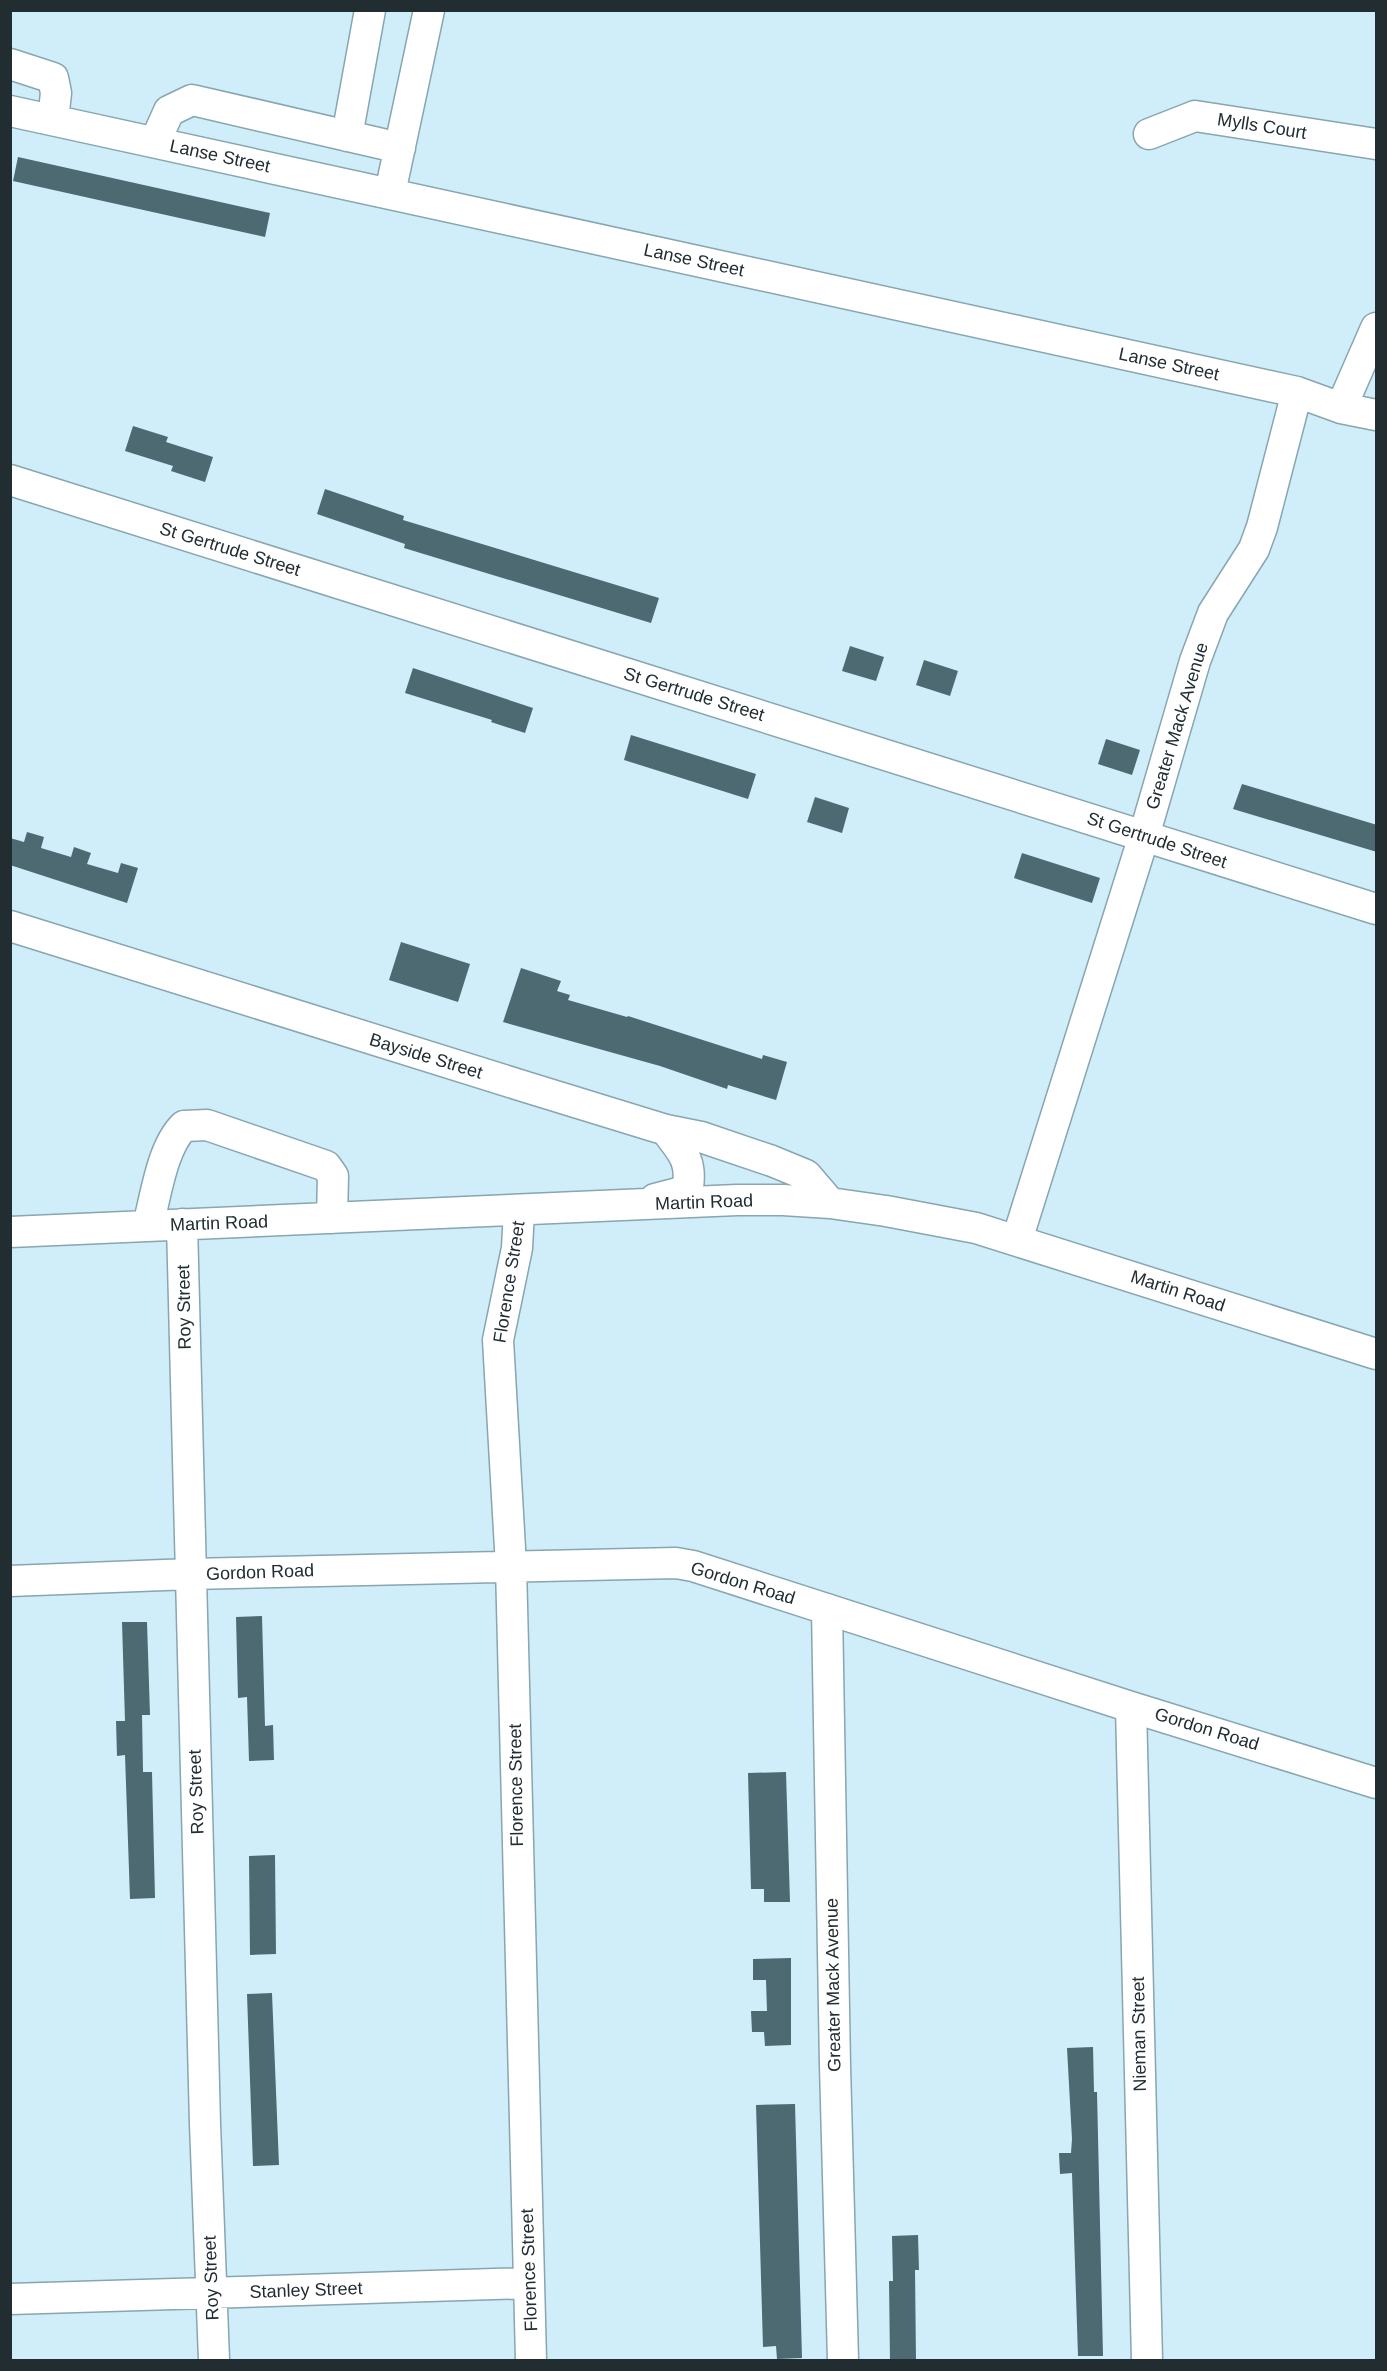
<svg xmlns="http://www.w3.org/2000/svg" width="1387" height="2371" font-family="Arial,sans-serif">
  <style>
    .building { fill: #4d6972 }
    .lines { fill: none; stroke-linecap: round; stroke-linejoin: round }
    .minor-casing { stroke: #88a5b0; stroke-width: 33 }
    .minor { stroke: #fff; stroke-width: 30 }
    .labels { text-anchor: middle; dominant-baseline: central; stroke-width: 6; stroke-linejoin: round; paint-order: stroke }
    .street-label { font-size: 18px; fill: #212d31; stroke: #fff }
  </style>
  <rect width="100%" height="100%" fill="#cfeefa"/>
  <!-- building -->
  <path class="building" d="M18 157 270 213 265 237 13 181Z
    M133 426 168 437 166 442 213 457 205 482 171 471 173 466 125 451Z
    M325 489 404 516 403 520 659 598 651 623 404 548 405 544 317 514Z
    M850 646 884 657 876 681 842 671Z
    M924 660 958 671 950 696 916 685Z
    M413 668 533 708 525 733 491 722 492 720 405 693Z
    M631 735 756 774 748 799 624 760Z
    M1106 739 1140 750 1132 775 1098 764Z
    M1242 784 1377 825V852L1233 809Z
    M815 797 849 808 842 833 807 822Z
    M27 832 44 837 41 848 71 857 74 847 91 853 87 864 118 873 121 863 138 868 127 903 10 865V838L24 842Z
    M1022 853 1100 878 1092 903 1014 878Z
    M401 942 470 964 458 1002 389 980Z
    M521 968 561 981 557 991 570 995 568 1000 627 1017 628 1016 762 1059 763 1055 787 1062 776 1100 728 1085 727 1089 660 1066 503 1022Z
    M262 1616 265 1726 273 1725 274 1760 249 1761 247 1697 238 1698 236 1617Z
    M122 1622H147L150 1715H142L143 1772H152L155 1898 130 1899 125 1755 117 1756 116 1721H125Z
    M786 1772 790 1902H764V1889H751L748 1773Z
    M275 1855 276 1954 250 1955 249 1856Z
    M791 1958V2045L765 2046 764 2032H752L751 2011H767L766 1980H753V1959Z
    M272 1993 279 2165 253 2166 247 1994Z
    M1093 2047 1094 2092H1097L1103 2356H1078L1072 2173 1060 2174 1059 2153H1071L1072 2139 1067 2048Z
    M795 2104 802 2358 777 2359 776 2346 763 2347 756 2105Z
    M918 2235 919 2270H915L916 2361H890L889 2281H893L892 2236Z"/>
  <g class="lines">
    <defs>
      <path id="minor" d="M10 64 53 78 56 93 53 120
        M10 111 1297 392 1341 408 1376 415
        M1149 134 1195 116 1376 144
        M347 136 370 10
        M155 142 169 111 192 100 400 148
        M390 193 429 10
        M1341 408 1376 328
        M10 480 1376 909
        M10 926 526 1087 666 1130 701 1137 772 1161 806 1175 830 1203
        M655 1199 678 1193 688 1187C692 1159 681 1151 666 1130
        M519 1211 517 1248 498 1340 511 1566 531 2360
        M182 1224 205 2124 214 2360
        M148 1225C156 1196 162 1147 184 1126L207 1125 326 1166 333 1176 332 1218
        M10 1232 737 1200H783L830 1203 886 1211 976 1228 1376 1354
        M1017 1240 1144 836 1195 661 1213 613 1254 549 1262 527 1297 392
        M10 1581 190 1574 676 1563 693 1566 1131 1707 1376 1783
        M827 1609 835 2066 843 2360
        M1131 1707 1147 2360
        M10 2299 529 2283"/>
    </defs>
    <!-- minor casing -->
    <use href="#minor" class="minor-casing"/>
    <!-- minor -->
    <use href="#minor" class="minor"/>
  </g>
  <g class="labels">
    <!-- street labels -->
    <g class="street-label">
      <text transform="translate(1262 126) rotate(9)">Mylls Court</text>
      <text transform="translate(220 156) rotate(12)">Lanse Street</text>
      <text transform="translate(694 260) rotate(12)">Lanse Street</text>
      <text transform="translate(1169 364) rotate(12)">Lanse Street</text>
      <text transform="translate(230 549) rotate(17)">St Gertrude Street</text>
      <text transform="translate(694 694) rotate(17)">St Gertrude Street</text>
      <text transform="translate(1177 726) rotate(-73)">Greater Mack Avenue</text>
      <text transform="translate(1157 840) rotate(18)">St Gertrude Street</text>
      <text transform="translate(426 1056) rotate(17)">Bayside Street</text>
      <text transform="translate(704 1202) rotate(-2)">Martin Road</text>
      <text transform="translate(219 1223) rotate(-2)">Martin Road</text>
      <text transform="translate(509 1282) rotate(-81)">Florence Street</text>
      <text transform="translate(1178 1291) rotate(18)">Martin Road</text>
      <text transform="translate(184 1307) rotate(-91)">Roy Street</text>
      <text transform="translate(260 1572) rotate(-2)">Gordon Road</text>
      <text transform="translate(743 1583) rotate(17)">Gordon Road</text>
      <text transform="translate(1207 1729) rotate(17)">Gordon Road</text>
      <text transform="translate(516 1785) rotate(-91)">Florence Street</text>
      <text transform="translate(196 1792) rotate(-92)">Roy Street</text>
      <text transform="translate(833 1985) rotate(-91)">Greater Mack Avenue</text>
      <text transform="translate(1139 2034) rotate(-91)">Nieman Street</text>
      <text transform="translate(529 2270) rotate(-92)">Florence Street</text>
      <text transform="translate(211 2278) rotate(-92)">Roy Street</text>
      <text transform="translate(306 2290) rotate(-2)">Stanley Street</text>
    </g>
  </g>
  <!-- border -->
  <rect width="1387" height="2371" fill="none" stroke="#212d31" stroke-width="24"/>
</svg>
